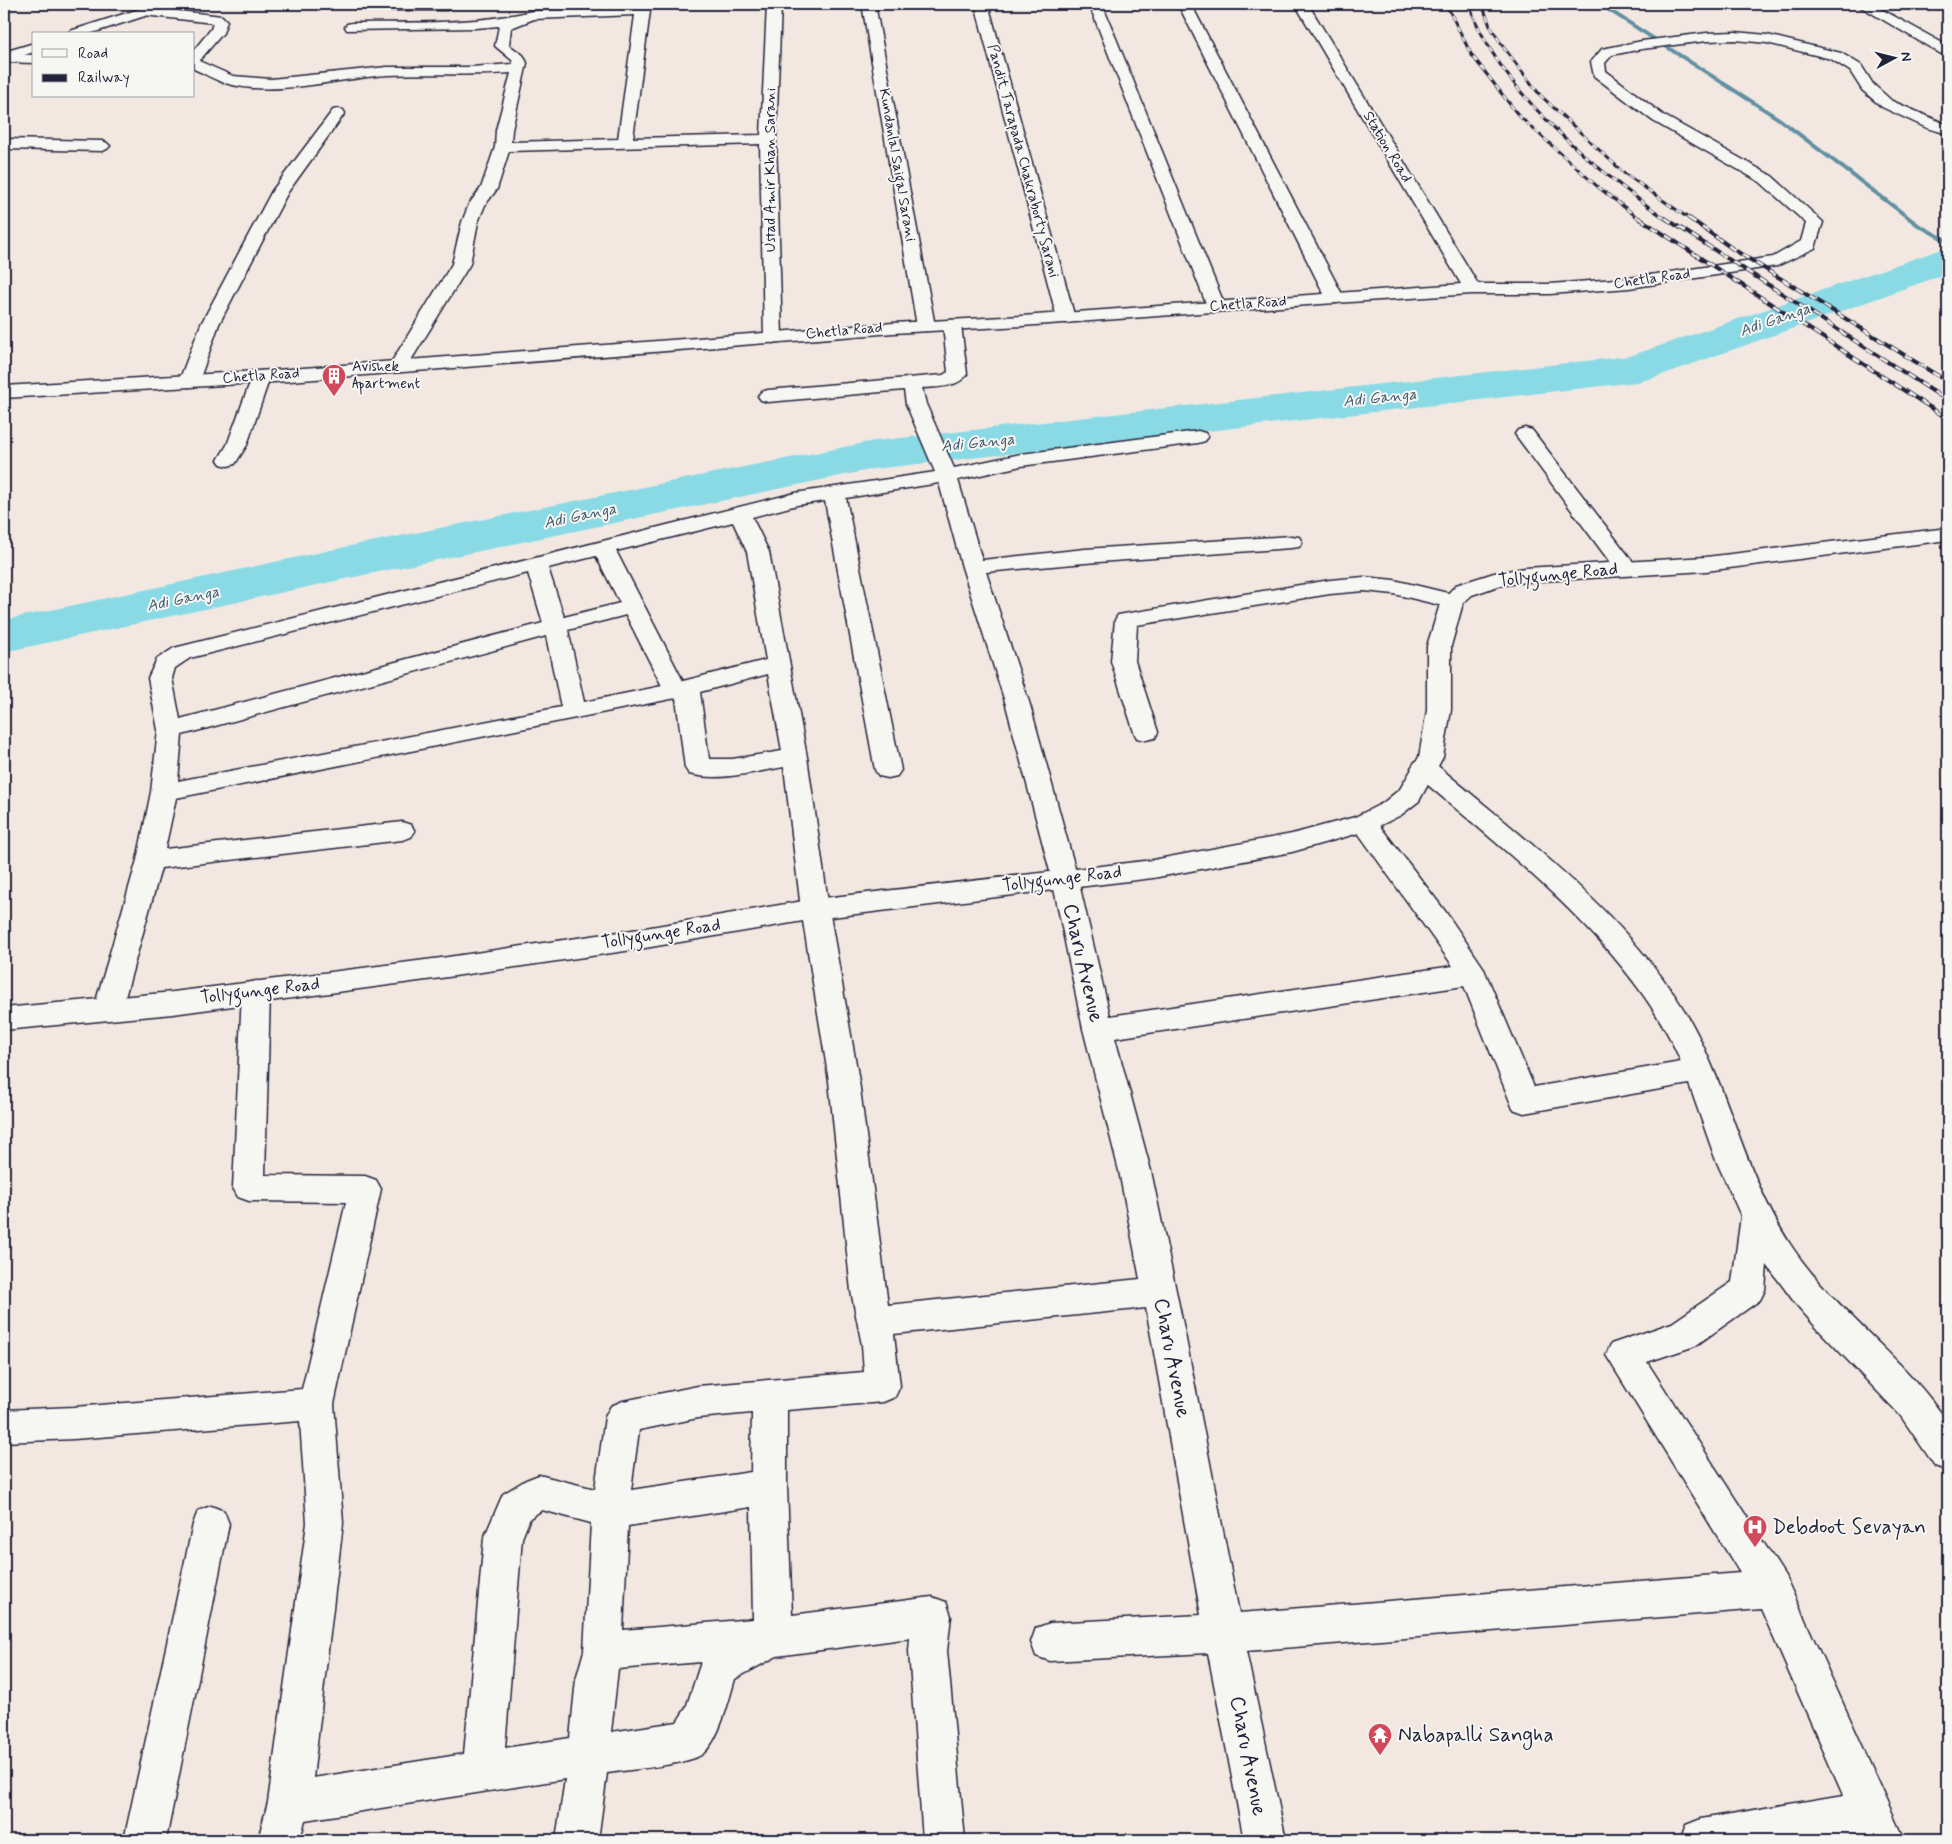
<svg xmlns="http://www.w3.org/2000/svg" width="1952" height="1844" font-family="Mynerve,sans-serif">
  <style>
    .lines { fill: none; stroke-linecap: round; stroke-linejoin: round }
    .stream { fill: #6090a2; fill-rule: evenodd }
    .river { fill: #8adae6; fill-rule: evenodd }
    .street-casing { stroke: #22223b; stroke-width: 3 }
    .secondary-casing { stroke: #22223b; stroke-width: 3 }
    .street { fill: #f6f6f2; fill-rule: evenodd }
    .secondary { fill: #f6f6f2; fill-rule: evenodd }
    .rail-far1-casing { stroke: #22223b; stroke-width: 3 }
    .rail-casing { stroke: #22223b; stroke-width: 4 }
    .rail-far1 { stroke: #f6f6f2; stroke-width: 2; stroke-dasharray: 6; stroke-linecap: butt }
    .rail { stroke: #f6f6f2; stroke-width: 2.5; stroke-dasharray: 8; stroke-linecap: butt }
    .labels { text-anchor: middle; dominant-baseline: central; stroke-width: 4; stroke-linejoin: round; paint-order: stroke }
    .far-street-label { font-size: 15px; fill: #22223b; stroke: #f6f6f2 }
    .far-poi-label { font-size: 15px; fill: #22223b; stroke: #f6f6f2; text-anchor: start }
    .far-water-label { font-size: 16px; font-style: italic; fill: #41596e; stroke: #f6f6f2 }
    .street-label { font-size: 18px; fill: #22223b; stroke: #f6f6f2 }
    .near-street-label { font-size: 21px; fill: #22223b; stroke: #f6f6f2 }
    .near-poi-label { font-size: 21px; fill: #22223b; stroke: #f6f6f2; text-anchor: start }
  </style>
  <rect width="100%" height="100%" fill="#f3e8e1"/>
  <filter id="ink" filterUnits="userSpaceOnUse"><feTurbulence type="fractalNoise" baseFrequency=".02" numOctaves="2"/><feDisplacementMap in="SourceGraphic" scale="10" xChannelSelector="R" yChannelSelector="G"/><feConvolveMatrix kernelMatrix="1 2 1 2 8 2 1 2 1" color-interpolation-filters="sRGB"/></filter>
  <g filter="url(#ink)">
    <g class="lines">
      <!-- stream -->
      <path class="stream" d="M1593 4H1600L1608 7 1781 118 1920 224 1948 239V244L1916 226 1777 120 1604 9Z"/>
      <!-- river -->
      <path class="river" d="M1948 247V273L1653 378 1637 382 874 469 345 579 4 652V620L345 547 874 441 1630 356Z"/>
      <defs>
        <path id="street" d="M349 4H452L454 6 447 10H369L351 7Z
          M637 4H649L650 11 633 138 761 135 767 4H781L776 139 782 337 779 341 773 343 767 341 764 337 760 144 509 151 497 189 485 205 478 222 470 264 405 370 398 372 391 370 389 366 452 264 462 222 469 204 481 188 495 147 496 130 511 73C470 76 429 73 388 75 337 78 275 98 225 83 214 80 204 73 194 69V50L211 29 213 23 144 15 137 11 144 7 222 16 227 21 223 33 199 61 233 76 271 79 387 67H471L513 64 512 60 495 46 499 26 476 28 347 30 345 27 347 24 352 23C412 22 474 25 532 11L636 7ZM635 15 618 139 511 142 512 130 527 63 523 55 509 45 511 28 534 19Z
          M862 4H875L935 326 932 330 926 331 920 330 917 326Z
          M975 4H988L1075 318 1072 322 1066 323 1060 322 1057 318Z
          M1089 4H1102L1225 306 1222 310 1216 311 1210 310 1207 306Z
          M1178 4H1191L1344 298 1341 302 1335 303 1329 302 1326 298Z
          M1856 4H1872L1948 46V56L1943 55Z
          M4 54 34 55V63L4 62Z
          M338 109 343 110 345 113 288 192 219 324 199 381 196 385 189 387 182 385 179 381 201 324 272 191 333 110Z
          M4 139 102 141 107 143 110 146 107 149 102 151 4 149Z
          M952 320 958 321 961 325 967 374C958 388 937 387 922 388L926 404 954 468 1021 454 1198 431 1205 433 1208 437 1205 441 1198 443 1021 466 958 480 982 560 1085 549 1291 536 1299 537 1302 542 1299 547 1291 548 1085 563 986 572 1030 705 1078 879 1110 1016 1453 966 1351 823 1355 817 1364 814 1373 817 1445 911 1483 967 1534 1087 1681 1062C1635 950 1505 851 1415 774L1411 768 1415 762 1424 760 1433 762C1521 836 1635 921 1691 1022 1730 1093 1745 1175 1790 1244 1834 1311 1904 1356 1948 1423V1471L1935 1466 1900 1415 1815 1326 1795 1303 1767 1265 1765 1290 1760 1300 1695 1346 1647 1362 1785 1576 1905 1840H1863L1860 1834 1821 1840H1680L1686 1825 1701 1819 1843 1795 1761 1609 1246 1651 1286 1840H1244L1208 1653 1050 1661 1036 1656 1031 1642 1036 1628 1050 1623 1201 1615 1146 1308 894 1334 900 1386 895 1397 883 1402 787 1410V1487L792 1615 932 1597 946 1602 951 1616 947 1651 965 1840H923L909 1651 910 1638 777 1656 735 1679C729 1699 719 1743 701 1755 685 1765 628 1770 607 1773L598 1840H556L565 1779 305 1820 300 1840H258L268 1802 307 1523 300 1421 74 1439 4 1442V1410L74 1407 302 1389 346 1202 249 1201 238 1197 233 1188 242 992 246 984 256 981 266 984 270 992 265 1175 365 1176 376 1180 381 1189 334 1404 343 1523 313 1778 464 1754 484 1538 503 1494 526 1480 539 1475 595 1489 605 1417 611 1406 623 1401 698 1386 864 1372 862 1345 851 1291 829 1081 801 909 784 767C754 772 719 782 689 774L685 768 676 698 176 798 165 849 402 822 411 825 415 831 411 837 402 840 161 868 122 1008 118 1016 108 1019 98 1016 94 1008 137 860 151 792 158 730 148 678 157 659 174 648 795 493 935 472 906 404 904 390 768 402 761 400 758 396 761 392 768 390 943 375 948 372 943 325 946 321ZM939 483 962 567 1006 705 1052 879 1083 1029 1119 1171 1140 1279 888 1305 859 1081 829 909 807 757 769 552 752 517 797 505 825 501 875 770 879 776 888 778 897 776 901 770 846 498ZM733 522 747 552 766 660 683 681 616 551ZM596 556 620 603 564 617 548 568ZM528 573 543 623 180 719 172 678 175 668 190 658ZM626 615 662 686 584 702 568 630ZM546 636 561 707 178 781 182 735ZM768 674 782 751 732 759H709L700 692ZM1464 986 1513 1109 1524 1113 1689 1084 1715 1158 1741 1216 1732 1282 1672 1323 1611 1344 1606 1355 1740 1573 1239 1613 1184 1329 1151 1171 1115 1038ZM752 1413 751 1472 631 1490 639 1430 698 1418ZM751 1507 753 1619 623 1630 628 1526ZM542 1510 591 1523 584 1651 576 1679 570 1738 505 1748 522 1538 530 1518ZM701 1662 686 1708 677 1722 611 1732 618 1669Z
          M261 371 268 373 270 377 247 445 235 464 228 466 221 464 218 460 227 445 252 377 254 373Z
          M1525 428 1532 430 1634 563 1637 568 1634 573 1626 575 1618 573 1515 434 1518 430Z
          M1364 577 1394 580 1460 596 1463 601 1460 606 1452 608 1394 594 1364 591 1330 594 1137 625 1135 661 1158 732 1155 738 1146 740 1137 738 1134 732 1111 661 1115 620 1118 615 1330 580Z
          M211 1506 224 1511 229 1524 166 1840H124L193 1524 198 1511Z"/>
        <path id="secondary" d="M155 4H175L173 7 89 34H68L70 31Z
          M1295 4H1308L1478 284H1550L1629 278 1773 257 1801 241 1806 223 1760 182 1653 121 1594 76 1591 62 1602 49 1642 41 1707 33 1735 32 1767 35 1841 53 1861 65 1873 84 1892 101 1948 125V134L1927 128 1882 107 1862 90 1850 71 1831 59 1767 43 1735 40 1707 41 1642 49 1612 55 1605 63 1606 71 1663 115 1772 176 1823 222 1815 248 1777 266 1629 288 1550 294H1472L1335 303 1022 326 893 333 290 381 4 398V386L290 369 893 323 1022 316 1461 284Z
          M34 43V52L4 61V52Z
          M1948 528V540L1706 571 1525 582 1498 586 1472 595 1463 603 1451 646V710L1443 757 1419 801 1401 815 1373 829 1292 852 1153 878 815 919 639 949 441 978 173 1014 4 1030V1008L173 992 441 958 639 929 815 899 1153 860 1292 834 1355 817 1383 803 1400 789 1419 757 1427 710V646L1441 601 1456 585 1494 573 1525 568 1706 557Z"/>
      </defs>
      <!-- street casing -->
      <use href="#street" class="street-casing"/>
      <!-- secondary casing -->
      <use href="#secondary" class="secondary-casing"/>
      <!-- street -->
      <use href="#street" class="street"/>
      <!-- secondary -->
      <use href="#secondary" class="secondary"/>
      <defs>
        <path id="rail-far1" d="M1446 4 1471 54 1519 116 1598 187 1641 220
          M1469 4C1498 91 1594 168 1667 220
          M1482 4 1490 26 1504 48 1540 95 1624 173 1691 220"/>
        <path id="rail" d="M1639 218 1948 419
          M1665 218 1948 401
          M1689 218 1733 249 1948 382"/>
      </defs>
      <!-- rail-far1 casing -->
      <use href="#rail-far1" class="rail-far1-casing"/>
      <!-- rail casing -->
      <use href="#rail" class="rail-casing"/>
      <!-- rail-far1 -->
      <use href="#rail-far1" class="rail-far1"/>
      <!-- rail -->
      <use href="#rail" class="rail"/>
    </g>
  </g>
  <!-- icons -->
  <defs>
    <symbol id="building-pin" viewBox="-11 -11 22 30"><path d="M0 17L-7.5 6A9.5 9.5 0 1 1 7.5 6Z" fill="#d1495b" stroke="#f6f6f2"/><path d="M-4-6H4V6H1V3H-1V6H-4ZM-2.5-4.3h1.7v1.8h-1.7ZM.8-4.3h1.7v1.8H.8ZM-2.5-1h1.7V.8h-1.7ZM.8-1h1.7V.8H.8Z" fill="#fff"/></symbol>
    <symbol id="hospital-pin" viewBox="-11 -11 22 30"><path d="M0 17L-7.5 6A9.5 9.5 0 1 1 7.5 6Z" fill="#d1495b" stroke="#f6f6f2"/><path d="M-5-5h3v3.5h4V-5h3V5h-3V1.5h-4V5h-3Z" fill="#fff"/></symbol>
    <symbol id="temple-pin" viewBox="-11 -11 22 30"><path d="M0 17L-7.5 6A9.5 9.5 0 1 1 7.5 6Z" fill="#d1495b" stroke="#f6f6f2"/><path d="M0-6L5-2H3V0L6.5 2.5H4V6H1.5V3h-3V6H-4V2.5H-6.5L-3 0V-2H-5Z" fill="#fff"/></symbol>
  </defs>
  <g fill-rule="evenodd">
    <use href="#building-pin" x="320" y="362" width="28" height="38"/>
    <use href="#hospital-pin" x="1741" y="1513" width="28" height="38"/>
    <use href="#temple-pin" x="1366" y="1721" width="28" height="38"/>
  </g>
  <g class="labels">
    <!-- far-street labels -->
    <g class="far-street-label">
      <text transform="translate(1387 147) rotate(59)">Station Road</text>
      <text transform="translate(1023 161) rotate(75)">Pandit Tarapada Chakraborty Sarani</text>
      <text transform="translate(897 165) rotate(80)">Kundanlal Saigal Sarani</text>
      <text transform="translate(771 170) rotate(-90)">Ustad Amir Khan Sarani</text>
      <text transform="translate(1652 279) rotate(-8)">Chetla Road</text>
      <text transform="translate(1248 304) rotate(-4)">Chetla Road</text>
      <text transform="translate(844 331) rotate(-5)">Chetla Road</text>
      <text transform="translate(261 376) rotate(-4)">Chetla Road</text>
    </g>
    <!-- far-poi labels -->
    <g class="far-poi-label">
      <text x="352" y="367">Avishek<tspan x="352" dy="17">Apartment</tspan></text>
    </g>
    <!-- far-water labels -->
    <g class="far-water-label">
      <text transform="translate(1775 320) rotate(-19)">Adi Ganga</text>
      <text transform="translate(1380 398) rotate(-6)">Adi Ganga</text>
      <text transform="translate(978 443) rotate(-6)">Adi Ganga</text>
      <text transform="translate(580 516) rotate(-12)">Adi Ganga</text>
      <text transform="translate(183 599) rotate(-12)">Adi Ganga</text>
    </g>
    <!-- street labels -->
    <g class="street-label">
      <text transform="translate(1558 575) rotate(-6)">Tollygunge Road</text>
      <text transform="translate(1062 879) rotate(-7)">Tollygunge Road</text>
      <text transform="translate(661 934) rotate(-9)">Tollygunge Road</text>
      <text transform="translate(260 991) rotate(-7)">Tollygunge Road</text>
    </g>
    <!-- near-street labels -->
    <g class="near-street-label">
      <text transform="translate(1083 963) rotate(77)">Charu Avenue</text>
      <text transform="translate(1172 1358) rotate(79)">Charu Avenue</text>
      <text transform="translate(1248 1756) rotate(79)">Charu Avenue</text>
    </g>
    <!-- near-poi labels -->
    <g class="near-poi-label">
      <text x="1772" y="1527">Debdoot Sevayan</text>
      <text x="1398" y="1735">Nabapalli Sangha</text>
    </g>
  </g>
  <!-- margin -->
  <rect width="1952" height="1844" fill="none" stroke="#f6f6f2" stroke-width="20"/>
  <rect x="10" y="10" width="1932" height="1824" fill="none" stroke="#22223b" stroke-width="2" filter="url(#ink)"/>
  <!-- legend -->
  <rect x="32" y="32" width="162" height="65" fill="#f6f6f2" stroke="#a1a1a9"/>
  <rect x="42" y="49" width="25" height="8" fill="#f6f6f2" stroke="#a1a1a9"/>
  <text x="78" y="58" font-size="15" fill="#22223b">Road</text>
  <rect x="42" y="74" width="25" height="8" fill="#22223b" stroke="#a1a1a9"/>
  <text x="78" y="82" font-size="15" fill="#22223b">Railway</text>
  <!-- north arrow -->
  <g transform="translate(1894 58) rotate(83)" stroke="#f6f6f2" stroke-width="4" paint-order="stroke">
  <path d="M0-4L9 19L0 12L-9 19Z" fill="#22223b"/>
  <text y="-8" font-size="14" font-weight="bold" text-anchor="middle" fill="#22223b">N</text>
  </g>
</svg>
